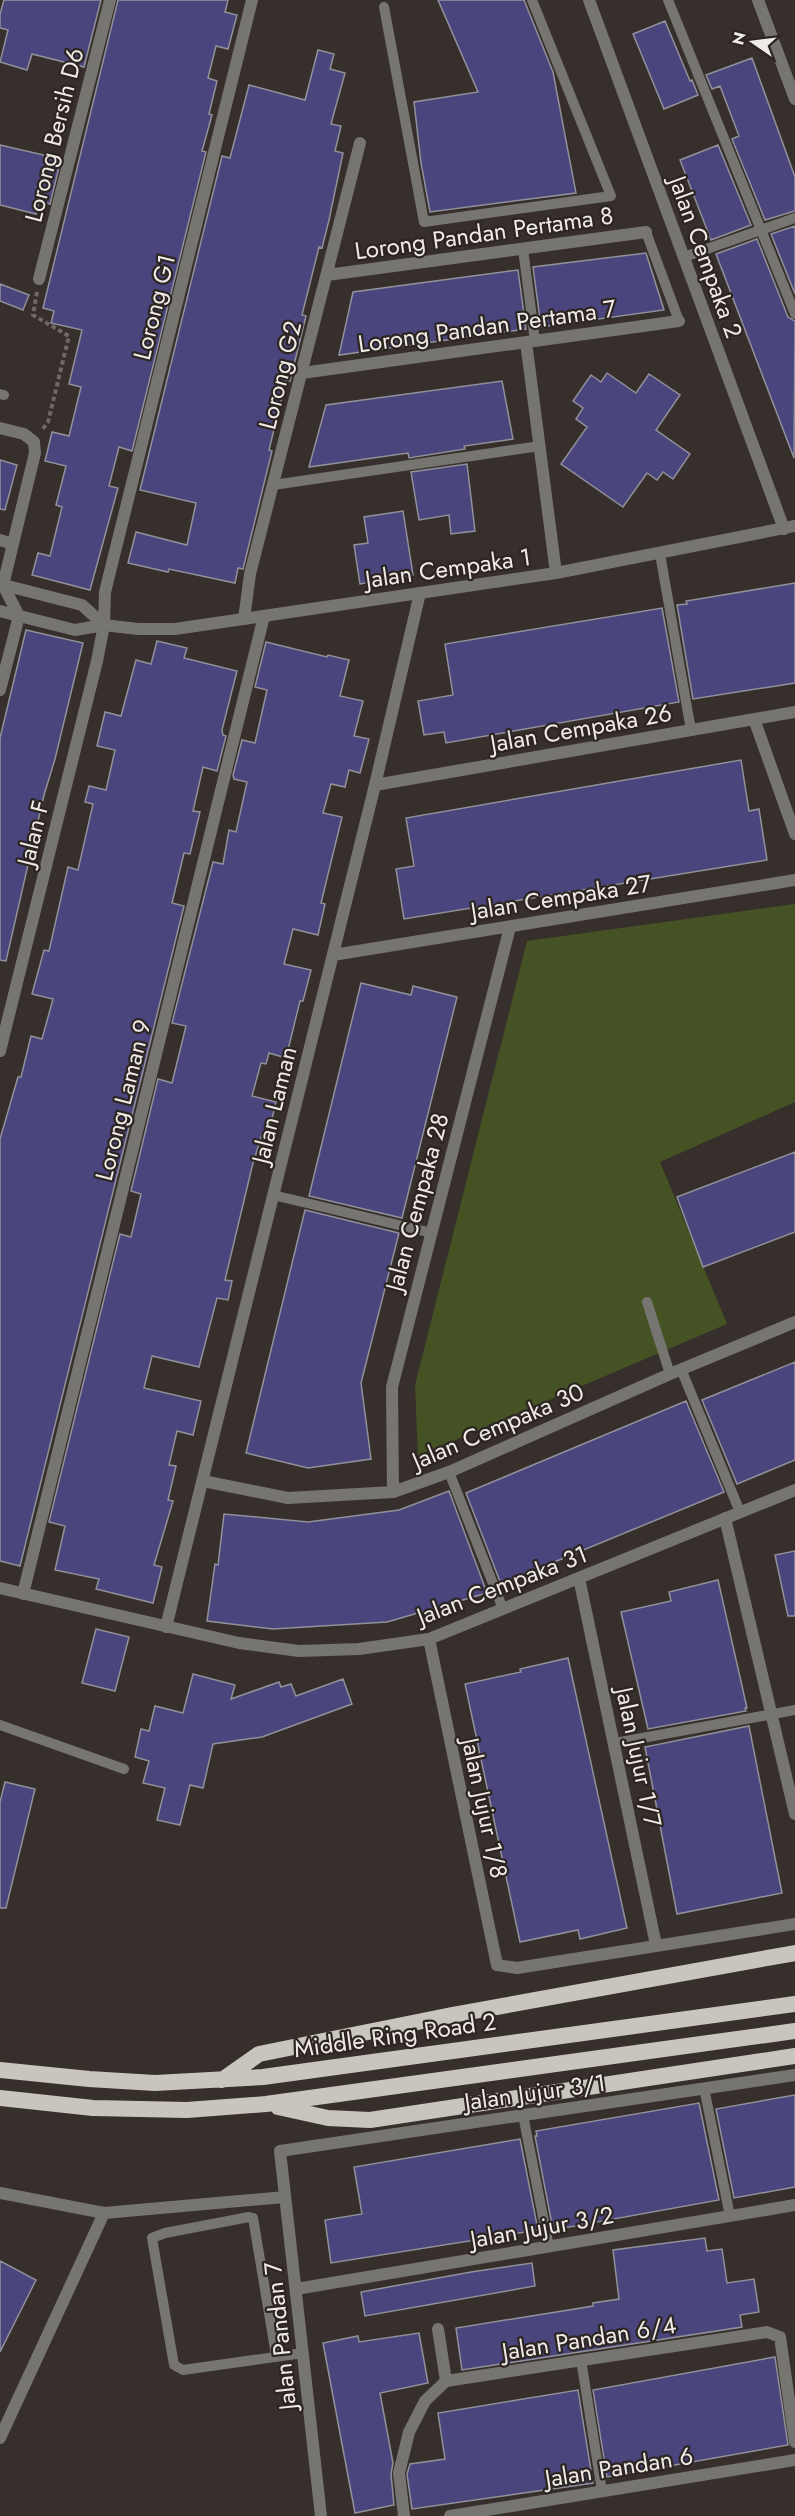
<svg xmlns="http://www.w3.org/2000/svg" width="795" height="2516" font-family="Jost,sans-serif">
  <style>
    .green { fill: #455324 }
    .building { fill: #4a457d; stroke: #91919a; stroke-width: 1.5 }
    .lines { fill: none; stroke-linecap: round; stroke-linejoin: round }
    .path { stroke: #6f6864; stroke-width: 4; stroke-dasharray: 4.5 3; stroke-linecap: butt }
    .service { stroke: #767571; stroke-width: 10 }
    .minor { stroke: #767571; stroke-width: 12 }
    .tertiary { stroke: #767571; stroke-width: 12 }
    .trunk { stroke: #c8c5bc; stroke-width: 16 }
    .labels { text-anchor: middle; dominant-baseline: central; stroke-width: 4.5; stroke-linejoin: round; paint-order: stroke }
    .street-label { font-size: 24px; fill: #f0ebe9; stroke: #2c2521 }
  </style>
  <rect width="100%" height="100%" fill="#372f2b"/>
  <!-- green -->
  <path class="green" d="M795 904V1102L660 1162 727 1324 418 1456 415 1385 527 941Z"/>
  <!-- building -->
  <path class="building" d="M4 0H101L84 67 32 54 27 70 0 62 8 30 0 28V14Z
    M118 0H228L225 12 237 15 228 49 216 46 208 78 217 81 209 114 212 115 202 151 206 152 132 451 119 447 109 486 118 488 90 590 32 575 38 553 50 556 62 507 56 505 66 466 45 461 52 432 69 436 81 387 69 384 82 330 51 323 54 311 43 308Z
    M438 0H524L553 72 576 193 430 212 421 163 414 102 478 92Z
    M665 21 690 81 692 80 698 95 664 109 633 34Z
    M318 50 334 54 330 69 345 73 331 124 341 126 335 151 343 153 329 220 322 248 319 247 302 315 306 316 290 381 286 380 269 450 272 451 243 569 238 568 235 583 169 569 168 572 128 563 136 532 187 545 196 503 140 490 222 156 230 158 249 85 305 100Z
    M752 58 795 177V211L765 220 732 139 739 136 720 86 712 89 706 75Z
    M0 145 61 159 50 204 39 201 36 214 0 205Z
    M718 145 751 225 711 240 680 160Z
    M795 226V294L771 234Z
    M757 239 788 317 795 321 794 458 716 254Z
    M646 253 664 310 541 327 533 267Z
    M518 270 526 329 339 355 353 292Z
    M0 284 29 295 23 310 0 301Z
    M607 373 636 393 649 374 680 395 656 430 690 454 673 479 663 472 657 480 647 473 623 507 561 464 587 427 576 419 583 408 573 401 591 375 601 382Z
    M502 381 513 439 464 446 465 449 409 458 408 453 309 467 326 405Z
    M0 460 17 465 5 510 0 509Z
    M467 464 475 531 451 534 449 515 419 520 411 472Z
    M403 511 413 575 360 584 354 545 368 543 364 517Z
    M795 583V683L693 699 677 605 687 604 686 601Z
    M662 608 679 702 446 743 444 732 424 735 418 701 453 695 445 644Z
    M26 630 83 643 55 759 44 795 6 961 0 960V738Z
    M157 641 187 648 184 658 237 671 222 730 223 735 226 736 217 771 203 767 193 811 200 812 190 854 184 853 172 903 184 906 20 1566 0 1561V1139L18 1077H21L31 1036 42 1039 53 999 32 994 44 950 49 951 68 867 78 870 93 804 85 802 89 786 106 790 115 750 97 746 105 712 121 716 136 660 151 664Z
    M266 642 327 657 328 655 349 660 340 696 363 701 354 736 369 739 360 773 349 770 345 787 331 784 323 813 342 817 321 903 325 904 318 935 293 929 284 964 311 970 303 1001H300L286 1058 269 1053 266 1064 261 1063 252 1096 276 1102 268 1135 262 1134 252 1167 225 1280 232 1281 228 1300 217 1298 199 1367 152 1356 144 1388 201 1401 193 1435 177 1431 169 1465 176 1466 168 1500 173 1501 154 1565 162 1567 153 1603 96 1589 99 1579 55 1570 65 1526 49 1522 120 1234 131 1237 141 1194 131 1191 158 1079 172 1083 186 1026 172 1023 213 862 223 864 229 830 236 832 247 782 234 779 233 775 242 740 255 743 267 690 255 687Z
    M741 760 749 811 759 809 767 860 404 919 396 869 414 866 406 818Z
    M361 983 411 995 413 986 457 997 402 1218 309 1196Z
    M795 1152V1232L703 1267 677 1197Z
    M305 1210 399 1233 361 1383 371 1459 308 1468 246 1453Z
    M795 1362V1460L737 1484 702 1400Z
    M686 1401 724 1492 501 1584 466 1493Z
    M449 1491 487 1593 387 1622 273 1629 207 1621 215 1564 218 1565 224 1514 308 1522 399 1510Z
    M795 1551V1616H788L775 1555Z
    M718 1580 747 1708H745L746 1711 648 1729 621 1612 671 1601 669 1592Z
    M96 1629 129 1637 115 1691 82 1683Z
    M568 1658 627 1928 580 1939 578 1930 520 1942 465 1684 521 1672 520 1669Z
    M193 1674 235 1685 231 1699 279 1682 281 1687 291 1684 296 1696 343 1679 352 1704 262 1737 213 1744 203 1788 190 1785 180 1825 157 1820 165 1788 143 1783 149 1761 135 1757 141 1729 149 1731 155 1706 183 1713Z
    M749 1726 782 1893 677 1914 645 1747Z
    M5 1782 35 1789 6 1908H0V1802Z
    M795 2095V2187L734 2198 716 2109Z
    M699 2103 719 2200 553 2230 535 2136H537L536 2131Z
    M520 2139 538 2230 331 2263 325 2220 362 2214 354 2167Z
    M705 2238 707 2251 722 2249 727 2283 754 2279 759 2312 740 2315 742 2327 462 2370 456 2328 593 2306V2303L619 2299 613 2250Z
    M0 2261 36 2280 0 2352Z
    M532 2263 535 2286 365 2316 361 2292 471 2272Z
    M419 2333 428 2383 380 2393 393 2463 391 2474 394 2505 355 2513 323 2343 358 2336 359 2342Z
    M775 2357 788 2445 607 2477 593 2390Z
    M578 2390 593 2483 412 2509 407 2474 410 2464 445 2459 438 2413Z"/>
  <g class="lines">
    <!-- path -->
    <path class="path" d="M37 292 33 315 69 336 48 422 42 430"/>
    <!-- service -->
    <path class="service" d="M668 0 795 314
      M384 7 424 222 611 196 532 0
      M646 232 679 321
      M523 249 535 341
      M684 257 795 218
      M0 394 4 395
      M273 485 540 446
      M660 554 691 730
      M273 1195 432 1233
      M647 1302 670 1374
      M681 1369 740 1512
      M449 1472 503 1609
      M0 1725 124 1769
      M615 1743 795 1710
      M704 2088 730 2216
      M523 2115 549 2247
      M276 2355 253 2218 249 2217 165 2233 152 2238 174 2365 183 2370 303 2353
      M581 2360 602 2491"/>
    <!-- minor -->
    <path class="minor" d="M589 0 784 529
      M758 0 795 99
      M327 275 646 232
      M39 279 110 0
      M526 342 556 573
      M302 373 679 321
      M0 428 24 434 34 442 35 453 3 585 19 616 0 690
      M0 540 13 544
      M244 619 250 574 360 143
      M754 719 795 834
      M375 785 795 712
      M333 955 795 880
      M0 1051 97 661 104 625 105 592 252 0
      M203 1481 288 1498 393 1492 449 1472 670 1374 795 1322
      M393 1492 392 1387 510 927
      M725 1518 795 1814
      M579 1578 656 1945
      M0 1588 239 1643 299 1651 359 1649 429 1639 795 1490
      M23 1594 264 616
      M166 1627 375 785 420 593
      M429 1639 497 1965 517 1968 795 1924
      M0 2193 104 2213 285 2197
      M296 2289 795 2205
      M438 2329 446 2381
      M0 2438 104 2213
      M321 2516 280 2151 795 2075
      M404 2516 399 2473 409 2432 425 2401 446 2381 767 2332 780 2337 795 2442
      M450 2516 795 2460"/>
    <!-- tertiary -->
    <path class="tertiary" d="M0 584 82 605 104 625
      M0 611 75 630 104 625 138 629H175L556 573 795 526"/>
    <!-- trunk -->
    <path class="trunk" d="M0 2070 89 2079 155 2083 263 2077 795 2004
      M222 2080 259 2054 452 2015 795 1953
      M0 2098 93 2108 187 2110 266 2104 795 2031
      M278 2107 328 2118 370 2120 795 2056"/>
  </g>
  <g class="labels">
    <!-- street labels -->
    <g class="street-label">
      <text transform="translate(54 135) rotate(-76)">Lorong Bersih D6</text>
      <text transform="translate(484 233) rotate(-8)">Lorong Pandan Pertama 8</text>
      <text transform="translate(706 257) rotate(70)">Jalan Cempaka 2</text>
      <text transform="translate(154 307) rotate(-76)">Lorong G1</text>
      <text transform="translate(487 326) rotate(-8)">Lorong Pandan Pertama 7</text>
      <text transform="translate(280 375) rotate(-76)">Lorong G2</text>
      <text transform="translate(448 568) rotate(-8)">Jalan Cempaka 1</text>
      <text transform="translate(581 728) rotate(-10)">Jalan Cempaka 26</text>
      <text transform="translate(33 833) rotate(-76)">Jalan F</text>
      <text transform="translate(561 897) rotate(-9)">Jalan Cempaka 27</text>
      <text transform="translate(123 1100) rotate(-76)">Lorong Laman 9</text>
      <text transform="translate(274 1105) rotate(-76)">Jalan Laman</text>
      <text transform="translate(417 1202) rotate(-75)">Jalan Cempaka 28</text>
      <text transform="translate(498 1426) rotate(-23)">Jalan Cempaka 30</text>
      <text transform="translate(502 1585) rotate(-21)">Jalan Cempaka 31</text>
      <text transform="translate(639 1757) rotate(78)">Jalan Jujur 1/7</text>
      <text transform="translate(485 1808) rotate(78)">Jalan Jujur 1/8</text>
      <text transform="translate(395 2035) rotate(-8)">Middle Ring Road 2</text>
      <text transform="translate(535 2092) rotate(-8)">Jalan Jujur 3/1</text>
      <text transform="translate(542 2227) rotate(-10)">Jalan Jujur 3/2</text>
      <text transform="translate(280 2336) rotate(-96)">Jalan Pandan 7</text>
      <text transform="translate(589 2338) rotate(-9)">Jalan Pandan 6/4</text>
      <text transform="translate(619 2467) rotate(-9)">Jalan Pandan 6</text>
    </g>
  </g>
  <!-- north arrow -->
  <g transform="translate(753 42) rotate(284)" stroke="#2c2521" stroke-width="4.5" paint-order="stroke">
  <path d="M0-4.5L10 22L0 15L-10 22Z" fill="#f0ebe9"/>
  <text y="-9" font-size="16" font-weight="bold" text-anchor="middle" fill="#f0ebe9">N</text>
  </g>
</svg>
